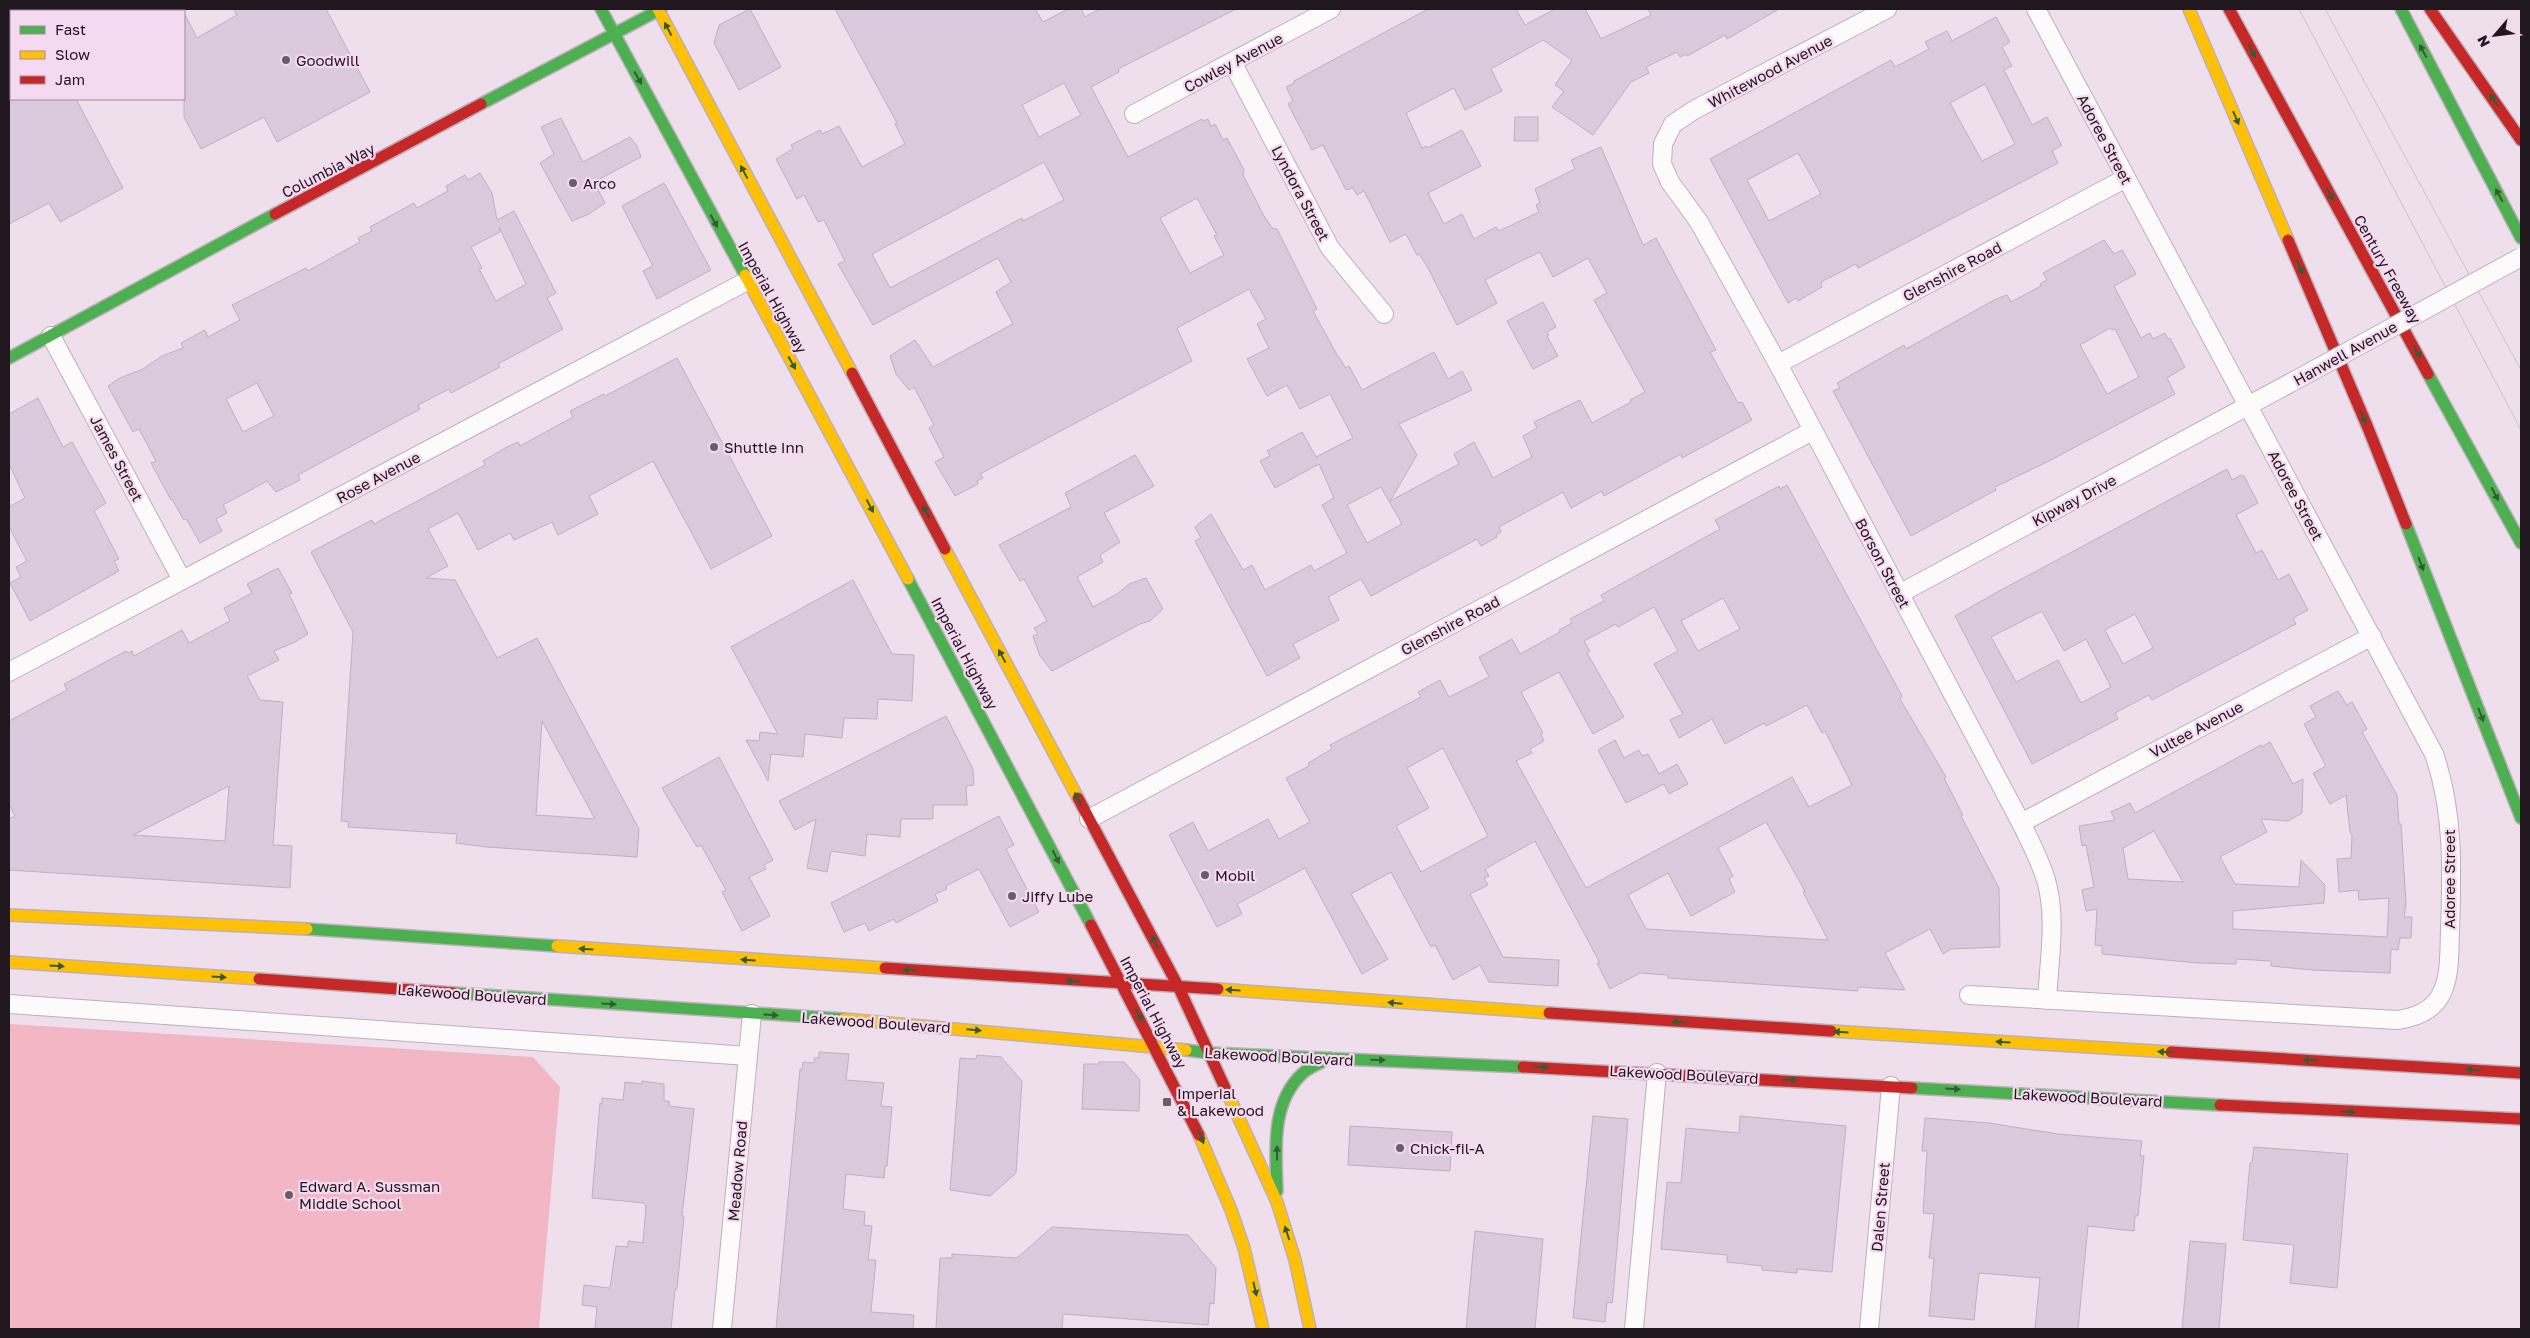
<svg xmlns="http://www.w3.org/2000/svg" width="2530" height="1338" font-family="'Golos Text',sans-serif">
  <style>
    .green { fill: #f2b6c4 }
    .building { fill: #dbcade; stroke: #bcb1bd; fill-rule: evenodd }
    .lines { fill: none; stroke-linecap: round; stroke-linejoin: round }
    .street-casing { stroke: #bcb0ba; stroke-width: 20 }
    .fast-casing { stroke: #bcb0ba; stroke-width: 14 }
    .slow-casing { stroke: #bcb0ba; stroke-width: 14 }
    .jam-casing { stroke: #bcb0ba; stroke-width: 14 }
    .street { stroke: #fdfafc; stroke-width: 18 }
    .fast { stroke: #4caf50; stroke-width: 11 }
    .slow { stroke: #ffc107; stroke-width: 11 }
    .jam { stroke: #c62828; stroke-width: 11 }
    .tram { stroke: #c7c3c7; stroke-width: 1 }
    .street-bridge-casing { stroke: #bcb0ba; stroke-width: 20; stroke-linecap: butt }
    .street-bridge { stroke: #fdfafc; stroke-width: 18 }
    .oneway { fill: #345b35 }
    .poi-dot { fill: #695d67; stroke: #f5d9f0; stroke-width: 2 }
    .labels { text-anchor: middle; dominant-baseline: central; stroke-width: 4.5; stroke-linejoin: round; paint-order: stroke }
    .poi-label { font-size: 15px; fill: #21171f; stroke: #f5d9f0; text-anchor: start }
    .street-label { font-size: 15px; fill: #21171f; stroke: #f5d9f0 }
  </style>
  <rect width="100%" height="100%" fill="#efdfec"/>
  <!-- green -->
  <path class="green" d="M9 1024 533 1057 560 1087 539 1329H9Z"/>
  <!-- building -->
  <path class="building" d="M234 9H326L370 92 277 142 264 117 201 149 184 117V13L197 38 237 15Z
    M750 9 781 67 739 90 714 43 719 25Z
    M835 9H1035L1043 22 1068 9H1081L1085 17 1100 9H1236L1118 69 1119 72 1091 87 1128 157 1202 119 1203 121 1208 119 1211 126 1215 124 1223 140 1227 138 1244 170 1243 175 1264 216 1272 228 1277 229 1317 309 1313 311 1336 353 1346 368 1349 366 1362 390 1434 352 1448 379 1462 371 1472 390 1399 424 1417 455 1390 501 1459 464 1454 454 1474 442 1493 478 1532 457 1523 436 1537 428 1534 422 1580 400 1592 423 1631 402 1630 400 1645 392 1594 300 1607 293 1588 258 1553 277 1540 252 1517 263 1485 280 1497 303 1457 325 1428 268 1419 254 1417 255 1406 234 1390 242 1364 191 1357 195 1353 188 1346 190 1323 145 1312 150 1288 104 1293 101 1286 87 1294 83V81L1428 9H1516L1525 25 1555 9H1585L1601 39 1651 15 1648 9H1779L1727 39 1725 35 1687 56 1686 54 1680 57 1677 52 1646 67 1649 73 1631 82 1593 135 1552 107 1564 91 1555 85 1572 60 1543 40 1491 69 1502 91 1465 110 1454 88 1406 113 1422 148 1426 146 1427 148 1462 130 1481 166 1428 193 1444 224 1462 214 1474 239 1496 227 1499 231 1539 212 1536 205 1540 203 1535 189 1575 169 1571 160 1601 147 1643 245 1656 238 1716 350 1710 352 1738 403 1742 402 1752 420 1682 458 1681 454 1604 496 1602 491 1571 508 1563 492 1499 527 1501 532 1496 535 1497 537 1481 546 1477 539 1371 596 1361 579 1328 597 1339 620 1293 644 1300 658 1267 676 1195 541 1201 538 1195 527 1211 514 1243 570 1252 565 1265 590 1311 565 1314 571 1347 553 1322 505 1334 498 1319 464 1275 488 1260 461 1270 456 1267 451 1302 432 1316 457 1353 438 1330 394 1300 409 1287 385 1267 396 1247 359 1269 348 1257 324 1266 319 1249 289 1177 328 1192 361 980 474 983 478 977 481 978 484 955 496 935 462 944 457 929 428 934 425 914 387 909 390 896 374 890 356 915 340 933 367 1013 324 996 292 1011 282 998 258 873 325 838 264 845 261 824 220 818 222 804 195 797 199 776 159 793 149 791 145 820 130 822 134 839 126 862 167 905 144 895 124 897 123ZM1064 83 1081 115 1039 137 1022 105ZM1044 162 1064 200 1023 221 1022 218 890 288 872 254ZM1197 198 1217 235 1214 236 1224 255 1190 273 1160 218ZM1381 487 1402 524 1367 543 1347 505Z
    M1996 17 2010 42 2002 47 2012 66 2004 70 2032 125 2047 117 2061 144V146L2052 151 2058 163 1858 268 1856 264 1821 282 1822 287 1798 301 1796 298 1788 303 1710 159 1891 60 1895 67 1929 49 1925 42 1947 31 1952 41ZM1985 84 2015 144 1982 161 1950 103ZM1798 153 1821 194 1769 221 1747 180Z
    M9 99H76L123 188 60 222 49 203 9 224Z
    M1515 117H1538V141H1514Z
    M561 118 583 162 630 137 637 146 641 157 594 182 605 203 589 214 572 221 540 163 554 154 541 127Z
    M480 173 492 193 497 220 514 211 556 293 547 298 563 329 498 364 500 367 451 393 449 389 418 405 420 409 298 475 300 480 276 492 267 481 223 505 227 513 216 519 222 531 200 543 187 520 183 519 172 499 171 500 151 463 156 461 139 429 133 432 108 386 120 378 143 369 162 356 183 348 181 343 205 330 208 337 240 320 232 305 306 268 308 271 360 242 358 238 372 231 370 227 414 203 417 208 448 191 446 186 465 175 468 180ZM499 227 526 284 496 301 479 269 482 268 471 247 500 232ZM257 383 274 416 243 432 226 399Z
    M664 183 711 270 657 299 643 271 653 266 622 206Z
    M2104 240 2114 254 2122 250 2136 274 2114 286 2141 338 2150 333 2153 339 2165 333 2168 339 2170 338 2185 367 2167 378 2175 394 2047 462 1995 487 1996 490 1911 536 1833 391 1840 388 1837 383 1904 345 1906 349 1996 299 2007 295 2011 302 2041 286 2040 284 2047 280 2043 273ZM2110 328 2112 330 2115 329 2139 377 2107 394 2080 345Z
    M1543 302 1556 327 1547 332 1549 335 1547 336 1558 356 1533 369 1507 321Z
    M677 358 772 536 711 569 653 461 589 496 598 514 558 535 552 522 514 540 510 533 478 550 458 513 428 529 448 566 426 578 455 580 497 658 537 638 639 829 637 857 486 847 456 843 457 834 348 827 349 822 341 821 353 632 311 552 372 520 374 524 485 465 483 461 505 448 518 442 520 446 573 417 570 411 604 394 605 396ZM542 721 595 819 536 815Z
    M38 398 63 447 72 442 106 503 94 511 119 559 114 561 119 571 30 621 10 583 21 577 16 567 27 561 9 527V507L25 498 9 464V414Z
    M1135 455 1154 486 1104 513 1120 542 1100 555 1103 562 1077 577 1093 607 1117 594 1129 584 1146 578 1163 609 1150 621 1140 624 1052 671 1040 656 1033 636 1038 634 1034 628 1047 621 1024 579 1020 581 999 545 1071 507 1065 493Z
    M2227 469 2232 480 2241 475 2244 476 2258 503 2236 515 2256 553 2262 550 2278 580 2289 574 2308 610 2293 618 2296 624 2152 700 2149 695 2115 713 2118 719 2032 764 1955 616 2001 590ZM2042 611 2064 651 2086 639 2111 687 2081 703 2058 660 2016 682 1991 637ZM2135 614 2153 648 2123 664 2105 630Z
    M1787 485 1902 696 1900 699 1946 777 1944 778 1963 815 1961 816 1999 888 2000 947 1951 949 1943 954 1930 929 1885 953 1905 990 1858 987V991L1816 988 1668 978V975L1640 973 1610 989 1597 963H1600L1535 841 1485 869 1489 876 1484 878 1488 885 1470 894 1503 957 1559 960 1558 986 1489 982 1480 965 1453 980 1435 945 1431 947 1391 872 1351 894 1388 959 1362 974 1305 868 1237 904 1242 914 1217 927 1169 835 1193 822 1208 851 1268 819 1279 839 1310 822 1286 778 1309 766 1308 763 1332 749 1330 745 1421 697 1418 692 1440 680 1449 697 1489 677 1479 657 1512 639 1520 654 1560 632 1559 630 1572 623 1570 619 1604 601 1601 595 1720 529 1715 520 1779 486 1780 489ZM1723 598 1740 629 1698 651 1681 621ZM1654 607 1678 651 1654 664 1683 714 1670 720 1679 738 1712 719 1725 744 1764 723 1766 726 1807 705 1822 733 1825 731 1852 785 1809 807 1792 777 1586 888 1516 761 1532 753 1530 749 1544 741 1541 734 1543 733 1521 692 1559 672 1593 734 1624 717 1587 653 1590 651 1584 641 1616 624 1618 627ZM1443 748 1488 836 1421 872 1396 826 1429 808 1407 768ZM1766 822 1805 891 1803 892 1828 940 1646 929 1628 895 1668 873 1691 916 1735 892 1729 879 1733 876 1718 848Z
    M278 568 292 593 289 594 308 634 295 642 274 651 279 660 247 676 260 700 283 702 273 845 292 846 290 888 9 870V819L15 816 9 804V721L67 690 64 684 126 651 128 653 132 651 134 656 182 630 189 643 230 621 224 608 252 593 247 584ZM229 786 225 841 133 835Z
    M853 580 892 654 914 655 912 701 878 699 877 719 844 718 842 738 805 734 803 757 771 754 768 781 746 740 759 741 760 732 778 734 731 647Z
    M2338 691 2347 705 2352 702 2367 729 2362 732 2397 795 2399 824H2401L2406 904 2404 917H2412L2411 938H2400L2398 950 2391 949 2390 973 2312 970 2271 966V961L2236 959V964L2198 963 2102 954V946L2095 945 2097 909 2086 911 2082 890 2094 887 2086 845 2082 846 2079 826 2115 820 2111 812 2130 803 2135 813 2261 745 2262 747 2270 742 2293 784 2303 779 2302 813 2288 821 2261 819 2267 832 2220 857 2235 884 2299 887 2301 860 2325 885 2324 903 2233 911V929L2387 937 2389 898 2359 900 2358 890 2339 892 2337 859 2351 858 2352 835 2350 832 2346 795 2330 804 2313 773 2326 766 2304 724 2316 717 2310 706ZM2154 831 2183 882 2128 879 2123 848Z
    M946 716 973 769 974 785 966 786 967 805H933V819H901L900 837 867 834 865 856 831 851 827 872 807 868 816 819 795 830 779 801Z
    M1615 740 1624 758 1639 750 1642 756 1648 754 1659 774 1677 764 1688 784 1669 794 1664 784 1626 803 1598 750Z
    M719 757 773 860 764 865 766 869 749 877 770 916 742 931 722 892 726 890 701 845 697 847 662 788Z
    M999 816 1014 845 1006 849 1039 912 1010 927 979 869 946 886 947 889 935 894 938 901 896 923 894 919 869 931 865 923 844 932 831 903Z
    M819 1052 849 1054 846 1080 884 1083 881 1106 892 1107 887 1166H885L884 1178 846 1174 843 1209 865 1212 864 1225 872 1226 868 1260H876L871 1312 914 1315 913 1329H776L800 1069H802L803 1062 814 1063V1058H819Z
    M977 1055 1001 1057 1022 1081 1016 1173 990 1196 950 1190 960 1058 976 1059Z
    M1099 1062H1124L1140 1080 1139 1111 1082 1109 1084 1064H1099Z
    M642 1081 664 1084V1101H669V1106L694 1109 682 1216H684L677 1289H675L671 1329H595L597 1307 582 1305 584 1285 610 1288 616 1246 628 1247V1241L643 1243 646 1206 644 1203 592 1198 600 1103 602 1104V1098L623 1100 625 1082 642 1084Z
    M1593 1116 1628 1119 1613 1296 1612 1303 1607 1302 1605 1322 1573 1318Z
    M1740 1116 1846 1126 1832 1272 1797 1269V1273L1762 1270V1266L1727 1262V1255L1661 1249 1667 1182 1681 1183 1686 1128 1739 1133Z
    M1925 1118 1989 1123 2058 1134 2142 1141 2140 1156H2144L2138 1216H2135L2134 1231 2088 1226 2078 1329H2035L2040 1278 1979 1273 1974 1320 1929 1316 1934 1258H1929L1934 1214 1923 1213 1927 1151H1922Z
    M1350 1126 1452 1132 1450 1171 1348 1165Z
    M2254 1147 2348 1154 2337 1288 2290 1283 2294 1245 2243 1240 2250 1163H2252Z
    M1052 1227 1188 1235 1216 1268 1214 1304 1210 1303 1208 1325 1063 1314 1062 1329H936L940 1258H952V1254L1017 1258Z
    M1475 1231 1543 1239 1535 1329H1466Z
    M2190 1241 2226 1244 2219 1329H2182Z"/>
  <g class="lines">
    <defs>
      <path id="street" d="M1887 9 1694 110 1673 124 1663 144 1662 164 1670 182 1699 222 1778 364 2021 823C2030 841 2040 860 2046 880 2057 917 2049 961 2047 1000
        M1232 62 1330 248 1384 314
        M1134 114 1331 9
        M51 336 182 580
        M1778 364 2126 178
        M1899 594 2294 381
        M9 672 747 281
        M1089 819 1812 431
        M2021 823 2372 636
        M1969 995 2397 1020C2413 1018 2429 1013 2439 998 2451 979 2449 952 2450 931 2452 871 2454 811 2434 754L2036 9
        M9 1004 748 1056
        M722 1329 752 1014
        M1634 1329 1657 1073
        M1869 1329 1891 1086"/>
      <path id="fast" d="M601 9 745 275
        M2401 9 2521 238
        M481 104 661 9
        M9 358 275 214
        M2428 374 2521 543
        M2406 524 2521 818
        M908 579 1091 925
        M307 929 557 946
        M454 993 844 1019
        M1186 1050 1209 1053 1523 1067
        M1912 1088 2220 1105
        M1277 1191C1276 1151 1270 1103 1303 1073 1311 1066 1321 1063 1330 1058"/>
      <path id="slow" d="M658 9 852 373
        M2189 9 2288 240
        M745 275 908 579
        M945 549 1078 798
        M9 915 307 929
        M557 946 885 968
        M9 962 259 979
        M1218 989 1549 1013
        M844 1019 1186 1050
        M1831 1031 2171 1052
        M1226 1090 1277 1202 1295 1260 1310 1329
        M1199 1135 1231 1210 1244 1248 1263 1329"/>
      <path id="jam" d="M2229 9 2428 374
        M2430 9 2521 140
        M275 214 481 104
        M2288 240 2368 428 2406 524
        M852 373 945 549
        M1078 798 1178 986 1226 1090
        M1091 925 1199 1135
        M885 968 1218 989
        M259 979 454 993
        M1549 1013 1831 1031
        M2171 1052 2521 1073
        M1523 1067 1912 1088
        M2220 1105 2521 1119"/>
    </defs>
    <!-- street casing -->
    <use href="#street" class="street-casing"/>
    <!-- fast casing -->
    <use href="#fast" class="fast-casing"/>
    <!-- slow casing -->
    <use href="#slow" class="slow-casing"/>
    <!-- jam casing -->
    <use href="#jam" class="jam-casing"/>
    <!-- street -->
    <use href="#street" class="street"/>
    <!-- fast -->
    <use href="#fast" class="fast"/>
    <!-- slow -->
    <use href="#slow" class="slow"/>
    <!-- jam -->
    <use href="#jam" class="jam"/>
    <!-- tram -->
    <path class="tram" d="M2299 9 2521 430
      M2325 9 2521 370"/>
    <defs>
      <path id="street-bridge" d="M2294 381 2521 257"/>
    </defs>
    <!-- street-bridge casing -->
    <use href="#street-bridge" class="street-bridge-casing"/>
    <!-- street-bridge -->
    <use href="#street-bridge" class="street-bridge"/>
  </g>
  <!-- one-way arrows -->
  <defs><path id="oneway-solid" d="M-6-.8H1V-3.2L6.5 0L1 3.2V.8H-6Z" transform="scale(1.25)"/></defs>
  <g class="oneway">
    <use href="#oneway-solid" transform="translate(668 29) rotate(-118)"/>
    <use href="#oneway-solid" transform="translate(2252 51) rotate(61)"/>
    <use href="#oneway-solid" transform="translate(2423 51) rotate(-118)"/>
    <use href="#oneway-solid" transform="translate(638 78) rotate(61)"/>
    <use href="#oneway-solid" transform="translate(2494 100) rotate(-125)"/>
    <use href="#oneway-solid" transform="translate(2236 118) rotate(67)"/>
    <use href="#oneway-solid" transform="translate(744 172) rotate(-118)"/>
    <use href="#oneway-solid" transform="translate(2330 194) rotate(61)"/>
    <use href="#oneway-solid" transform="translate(2499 195) rotate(-118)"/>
    <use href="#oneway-solid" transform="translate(714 221) rotate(61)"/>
    <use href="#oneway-solid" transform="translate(2300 267) rotate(67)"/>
    <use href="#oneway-solid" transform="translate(2417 352) rotate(61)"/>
    <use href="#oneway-solid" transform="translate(792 363) rotate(61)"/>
    <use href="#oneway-solid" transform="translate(2363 417) rotate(67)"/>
    <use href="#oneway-solid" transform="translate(2495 494) rotate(62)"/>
    <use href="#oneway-solid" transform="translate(870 506) rotate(62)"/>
    <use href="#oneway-solid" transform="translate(926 512) rotate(-118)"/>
    <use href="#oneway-solid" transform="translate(2421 564) rotate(69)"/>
    <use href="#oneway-solid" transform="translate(1002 656) rotate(-118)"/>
    <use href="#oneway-solid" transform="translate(2481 715) rotate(69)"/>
    <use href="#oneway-solid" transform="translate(1078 799) rotate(-118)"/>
    <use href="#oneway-solid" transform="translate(1056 857) rotate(63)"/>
    <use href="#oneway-solid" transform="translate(1155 942) rotate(-118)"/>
    <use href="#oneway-solid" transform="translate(586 949) rotate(-176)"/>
    <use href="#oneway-solid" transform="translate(748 960) rotate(-177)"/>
    <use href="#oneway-solid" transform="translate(57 966) rotate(4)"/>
    <use href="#oneway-solid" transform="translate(910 970) rotate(-176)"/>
    <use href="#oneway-solid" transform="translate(219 977) rotate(4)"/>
    <use href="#oneway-solid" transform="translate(1073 981) rotate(-176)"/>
    <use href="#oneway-solid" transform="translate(1233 990) rotate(-176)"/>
    <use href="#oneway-solid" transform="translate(1395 1003) rotate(-175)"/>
    <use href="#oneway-solid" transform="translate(609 1004) rotate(4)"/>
    <use href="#oneway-solid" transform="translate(771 1015) rotate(4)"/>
    <use href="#oneway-solid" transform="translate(1139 1015) rotate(61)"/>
    <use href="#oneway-solid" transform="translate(1679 1022) rotate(-176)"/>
    <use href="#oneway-solid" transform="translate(974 1030) rotate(5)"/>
    <use href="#oneway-solid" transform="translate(1841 1032) rotate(-176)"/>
    <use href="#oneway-solid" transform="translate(2003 1042) rotate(-176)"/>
    <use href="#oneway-solid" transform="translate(2165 1052) rotate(-176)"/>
    <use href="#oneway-solid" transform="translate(1378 1060) rotate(2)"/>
    <use href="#oneway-solid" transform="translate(2310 1060) rotate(-177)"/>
    <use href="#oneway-solid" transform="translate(1541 1067) rotate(2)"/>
    <use href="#oneway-solid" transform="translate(2473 1070) rotate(-176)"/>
    <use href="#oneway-solid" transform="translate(1790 1080) rotate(3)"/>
    <use href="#oneway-solid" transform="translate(1953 1089) rotate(3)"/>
    <use href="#oneway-solid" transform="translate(2348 1112) rotate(3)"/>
    <use href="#oneway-solid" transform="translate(1201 1137) rotate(67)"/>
    <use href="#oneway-solid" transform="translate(1277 1153) rotate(-90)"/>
    <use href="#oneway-solid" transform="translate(1287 1233) rotate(-108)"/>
    <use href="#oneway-solid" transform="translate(1255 1289) rotate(77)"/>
  </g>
  <!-- markers -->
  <g class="poi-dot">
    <circle cx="286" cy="60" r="5"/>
    <circle cx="573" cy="183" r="5"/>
    <circle cx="714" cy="447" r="5"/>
    <circle cx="1205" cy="875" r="5"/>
    <circle cx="1012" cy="896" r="5"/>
    <rect x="1162" y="1097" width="10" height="10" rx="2.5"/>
    <circle cx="1400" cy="1148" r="5"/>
    <circle cx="289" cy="1195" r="5"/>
  </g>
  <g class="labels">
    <!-- poi labels -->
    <g class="poi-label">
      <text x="296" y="60">Goodwill</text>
      <text x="583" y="183">Arco</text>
      <text x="724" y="447">Shuttle Inn</text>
      <text x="1215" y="875">Mobil</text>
      <text x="1022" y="896">Jiffy Lube</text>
      <text x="1177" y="1093">Imperial<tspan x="1177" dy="17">&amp; Lakewood</tspan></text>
      <text x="1410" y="1148">Chick-fil-A</text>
      <text x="299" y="1186">Edward A. Sussman<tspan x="299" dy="17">Middle School</tspan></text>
    </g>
    <!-- street labels -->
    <g class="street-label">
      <text transform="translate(1233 62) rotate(-28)">Cowley Avenue</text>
      <text transform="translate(1770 71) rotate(-28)">Whitewood Avenue</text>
      <text transform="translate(2105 139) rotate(62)">Adoree Street</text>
      <text transform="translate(328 170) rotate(-27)">Columbia Way</text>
      <text transform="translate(1301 193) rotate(62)">Lyndora Street</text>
      <text transform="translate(2388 269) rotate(61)">Century Freeway</text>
      <text transform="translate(1952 271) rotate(-28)">Glenshire Road</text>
      <text transform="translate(773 297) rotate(61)">Imperial Highway</text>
      <text transform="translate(2345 353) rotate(-29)">Hanwell Avenue</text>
      <text transform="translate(117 458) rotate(62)">James Street</text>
      <text transform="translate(378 477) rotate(-28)">Rose Avenue</text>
      <text transform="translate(2296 495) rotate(62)">Adoree Street</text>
      <text transform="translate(2074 500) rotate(-28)">Kipway Drive</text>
      <text transform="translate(1883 563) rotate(62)">Borson Street</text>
      <text transform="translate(1450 625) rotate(-28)">Glenshire Road</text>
      <text transform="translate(965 653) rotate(62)">Imperial Highway</text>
      <text transform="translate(2196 729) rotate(-28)">Vultee Avenue</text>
      <text transform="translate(2449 879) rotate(-90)">Adoree Street</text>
      <text transform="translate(472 994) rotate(4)">Lakewood Boulevard</text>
      <text transform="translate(1154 1012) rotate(62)">Imperial Highway</text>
      <text transform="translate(876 1022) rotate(4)">Lakewood Boulevard</text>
      <text transform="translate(1279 1056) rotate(3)">Lakewood Boulevard</text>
      <text transform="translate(1684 1074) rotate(3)">Lakewood Boulevard</text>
      <text transform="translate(2088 1097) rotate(3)">Lakewood Boulevard</text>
      <text transform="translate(737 1171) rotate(-85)">Meadow Road</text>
      <text transform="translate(1880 1207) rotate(-85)">Dalen Street</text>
    </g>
  </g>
  <!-- border -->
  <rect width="2530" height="1338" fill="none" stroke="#21171f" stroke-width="20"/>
  <!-- legend -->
  <rect x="10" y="10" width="175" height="90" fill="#f5d9f0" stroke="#a08b9c"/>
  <rect x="20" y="26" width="25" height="8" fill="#4caf50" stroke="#a08b9c"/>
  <text x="55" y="35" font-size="15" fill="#21171f">Fast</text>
  <rect x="20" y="51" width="25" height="8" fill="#ffc107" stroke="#a08b9c"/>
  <text x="55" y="60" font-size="15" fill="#21171f">Slow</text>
  <rect x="20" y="76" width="25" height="8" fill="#c62828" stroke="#a08b9c"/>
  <text x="55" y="85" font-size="15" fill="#21171f">Jam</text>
  <!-- north arrow -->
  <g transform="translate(2495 35) rotate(242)" stroke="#f5d9f0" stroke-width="4" paint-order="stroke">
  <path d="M0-4L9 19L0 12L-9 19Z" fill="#21171f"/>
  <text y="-8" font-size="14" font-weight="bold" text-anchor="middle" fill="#21171f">N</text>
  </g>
</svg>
